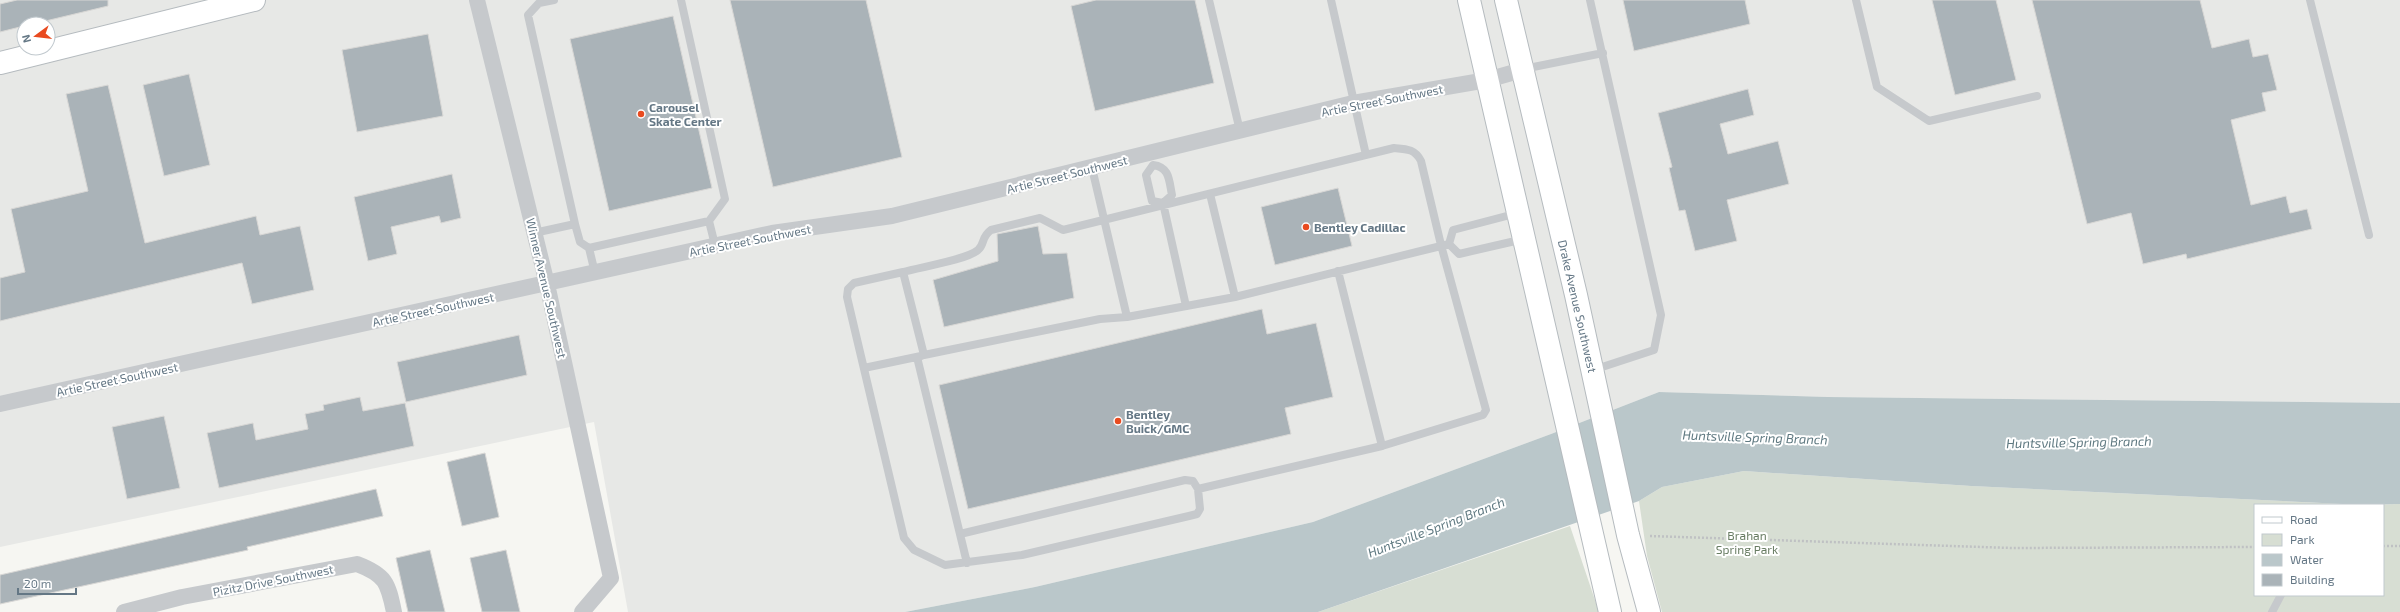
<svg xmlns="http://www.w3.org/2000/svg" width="2400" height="612" font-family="'Exo 2',sans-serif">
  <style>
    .built { fill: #e7e8e6; fill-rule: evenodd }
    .green { fill: #d7ded3; fill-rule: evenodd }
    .water { fill: #bac7ca }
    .building { fill: #aab3b8; stroke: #d8d7d5 }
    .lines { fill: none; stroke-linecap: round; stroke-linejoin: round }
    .secondary-casing { stroke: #b5bbbf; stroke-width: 24 }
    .path { stroke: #bfc1c3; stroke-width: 2.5; stroke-dasharray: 2 2; stroke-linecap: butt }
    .lane { stroke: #c6c9cc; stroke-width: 8 }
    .street { stroke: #c6c9cc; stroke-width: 16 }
    .secondary { stroke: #fff; stroke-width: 22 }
    .poi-dot { fill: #e94b20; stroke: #fff; stroke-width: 1.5 }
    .labels { text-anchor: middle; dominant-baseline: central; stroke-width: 4; stroke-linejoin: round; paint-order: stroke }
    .street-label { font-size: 12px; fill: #647785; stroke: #fff }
    .poi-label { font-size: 12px; font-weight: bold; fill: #647785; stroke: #fff; text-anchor: start }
    .park-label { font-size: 12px; fill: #687c63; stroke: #fff }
    .water-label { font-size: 13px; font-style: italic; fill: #5f7981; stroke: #fff }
  </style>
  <rect width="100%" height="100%" fill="#f6f6f2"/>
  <!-- built -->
  <path class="built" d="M0 0H2400V403L1828 397 1659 392 1551 434 1313 522 1035 587 905 612H628L594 422 0 547ZM24 24H48V48H24Z"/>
  <!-- green -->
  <path class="green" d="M1744 471 1971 486 2363 505 2400 504V612H1662L1647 556 1639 501 1662 487ZM2255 505H2383V595H2255Z
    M1570 526 1599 612H1318Z"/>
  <!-- water -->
  <path class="water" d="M1659 392 1828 397 2400 403V504L2363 505 1971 486 1744 471 1662 487 1639 501 1318 612H905L1035 587 1313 522 1551 434Z"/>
  <!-- building -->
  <path class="building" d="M17 0H108V6L33 24H24V26L0 32V4Z
    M730 0H866L902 157 773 187Z
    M1096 0H1195L1214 83 1095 111 1071 6Z
    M1623 0H1745L1750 24 1634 51Z
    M1932 0H1996L2016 80 1955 95Z
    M2032 0H2200L2212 48 2249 39 2253 57 2268 54 2277 90 2262 93 2266 111 2231 120 2251 205 2286 196 2290 213 2307 209 2312 229 2187 259 2186 254 2143 264 2131 213 2087 224Z
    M673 16 712 188 609 211 570 39Z
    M428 34 443 116 357 132 342 50Z
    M189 74 210 165 164 176 143 85Z
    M108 85 145 243 256 216 260 235 300 226 314 290 252 304 242 263 0 321V278L25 272 11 209 88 191 66 94Z
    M1748 89 1754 115 1720 124 1728 154 1778 141 1789 184 1727 200 1737 241 1695 251 1685 210 1679 211 1669 168 1672 167 1658 113Z
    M452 174 461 218 441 223 439 216 391 227 397 254 368 261 354 197Z
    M1338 188 1352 246 1275 265 1261 207Z
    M1038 226 1043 254 1067 253 1074 298 944 327 933 280 998 261 997 234Z
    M1262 309 1267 334 1316 323 1333 397 1285 408 1291 434 968 509 939 385Z
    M519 335 527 375 406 402 397 362Z
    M360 397 363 411 405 403 414 446 219 488 207 433 253 423 256 440 308 429 305 414 324 410 323 405Z
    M164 416 180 488 127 499 112 427Z
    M485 453 499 517 462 526 447 462Z
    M376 489 383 516 247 547 248 550 0 604V575Z
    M430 550 445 612H408L396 558Z
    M506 550 520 612H482L470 558Z"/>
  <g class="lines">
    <defs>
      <path id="secondary" d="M1469 0 1610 612
        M1506 0 1576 295 1628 535 1649 612
        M0 63 254 0"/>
    </defs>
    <!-- secondary casing -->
    <use href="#secondary" class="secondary-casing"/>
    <!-- path -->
    <path class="path" d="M1650 536 2012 548 2255 547
      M2383 546H2400"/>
    <!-- lane -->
    <path class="lane" d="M554 0 539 3 528 15 575 224
      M681 0 725 199 709 221 715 245
      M1209 0 1240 131
      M1331 0 1366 155
      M1590 0 1661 315 1654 350 1593 370
      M1856 0 1877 87 1929 121 2037 96
      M2310 0 2369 235
      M1523 69 1603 53
      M1153 165C1170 167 1169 181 1172 195L1163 203 1152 201 1146 175Z
      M1092 168 1127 317 1235 297 1449 244
      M1210 194 1235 297
      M1163 203 1186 306
      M534 233 575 224 580 242 589 248 595 273
      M1449 244 1459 254 1524 239
      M1449 244 1453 230 1518 213
      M589 248 709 221
      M1338 271 1382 446
      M903 272C920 267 967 260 978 250 985 244 981 237 991 230L1040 218 1063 230 1394 148C1407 149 1415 149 1421 161L1441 245 1486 410 1483 415 1382 446 1198 489 1200 509 1197 514 1189 516 1022 555 945 565 914 550 904 538 847 297 848 289 854 283 903 272 924 355 1100 319 1127 317
      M917 357 967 563
      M864 368 921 356
      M960 534 1185 480 1193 481 1198 489
      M2272 612 2281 595"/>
    <!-- street -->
    <path class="street" d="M477 0 547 284 611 578 582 612
      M0 404 772 233 892 216 1353 103 1487 80 1522 70
      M124 612 182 597 357 564C386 575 388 583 394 612"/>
    <!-- secondary -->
    <use href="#secondary" class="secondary"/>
  </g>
  <!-- markers -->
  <g class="poi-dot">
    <circle cx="641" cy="114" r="4"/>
    <circle cx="1306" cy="227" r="4"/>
    <circle cx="1118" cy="421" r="4"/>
  </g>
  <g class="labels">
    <!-- street labels -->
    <g class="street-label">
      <text transform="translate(1382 100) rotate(-11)">Artie Street Southwest</text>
      <text transform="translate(1067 174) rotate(-14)">Artie Street Southwest</text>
      <text transform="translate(750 240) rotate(-11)">Artie Street Southwest</text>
      <text transform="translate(547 288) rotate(77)">Winner Avenue Southwest</text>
      <text transform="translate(1578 306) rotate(77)">Drake Avenue Southwest</text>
      <text transform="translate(433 309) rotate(-12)">Artie Street Southwest</text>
      <text transform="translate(117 379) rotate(-12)">Artie Street Southwest</text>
      <text transform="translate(273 580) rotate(-11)">Pizitz Drive Southwest</text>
    </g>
    <!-- poi labels -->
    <g class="poi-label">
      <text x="649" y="107">Carousel<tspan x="649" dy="14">Skate Center</tspan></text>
      <text x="1314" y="227">Bentley Cadillac</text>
      <text x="1126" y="414">Bentley<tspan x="1126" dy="14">Buick/GMC</tspan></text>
    </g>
    <!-- park labels -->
    <g class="park-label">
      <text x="1747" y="535">Brahan<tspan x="1747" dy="14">Spring Park</tspan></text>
    </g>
    <!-- water labels -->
    <g class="water-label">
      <text transform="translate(1755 437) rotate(2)">Huntsville Spring Branch</text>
      <text transform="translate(2079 442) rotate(-1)">Huntsville Spring Branch</text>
      <text transform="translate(1436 527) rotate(-21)">Huntsville Spring Branch</text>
    </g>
  </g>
  <!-- legend -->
  <rect x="2254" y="504" width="130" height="92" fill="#ffffff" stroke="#c1c9ce"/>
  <rect x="2262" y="517" width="20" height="6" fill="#ffffff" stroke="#c1c9ce"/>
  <text x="2290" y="524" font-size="12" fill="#647785">Road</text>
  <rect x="2262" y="534" width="20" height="12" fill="#d7ded3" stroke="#c1c9ce"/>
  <text x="2290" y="544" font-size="12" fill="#647785">Park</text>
  <rect x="2262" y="554" width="20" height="12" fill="#bac7ca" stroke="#c1c9ce"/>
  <text x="2290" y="564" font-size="12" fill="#647785">Water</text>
  <rect x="2262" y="574" width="20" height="12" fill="#aab3b8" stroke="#c1c9ce"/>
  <text x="2290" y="584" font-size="12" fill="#647785">Building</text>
  <!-- north arrow -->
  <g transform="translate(36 36) rotate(255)"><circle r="19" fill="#ffffff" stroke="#c1c9ce"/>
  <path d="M0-3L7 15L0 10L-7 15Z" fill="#e94b20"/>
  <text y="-6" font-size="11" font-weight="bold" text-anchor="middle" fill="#647785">N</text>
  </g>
  <!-- scale -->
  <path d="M18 588v6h58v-6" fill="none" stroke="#647785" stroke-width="2"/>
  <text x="24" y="588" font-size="12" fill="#647785" stroke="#ffffff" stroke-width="3" paint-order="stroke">20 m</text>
</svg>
